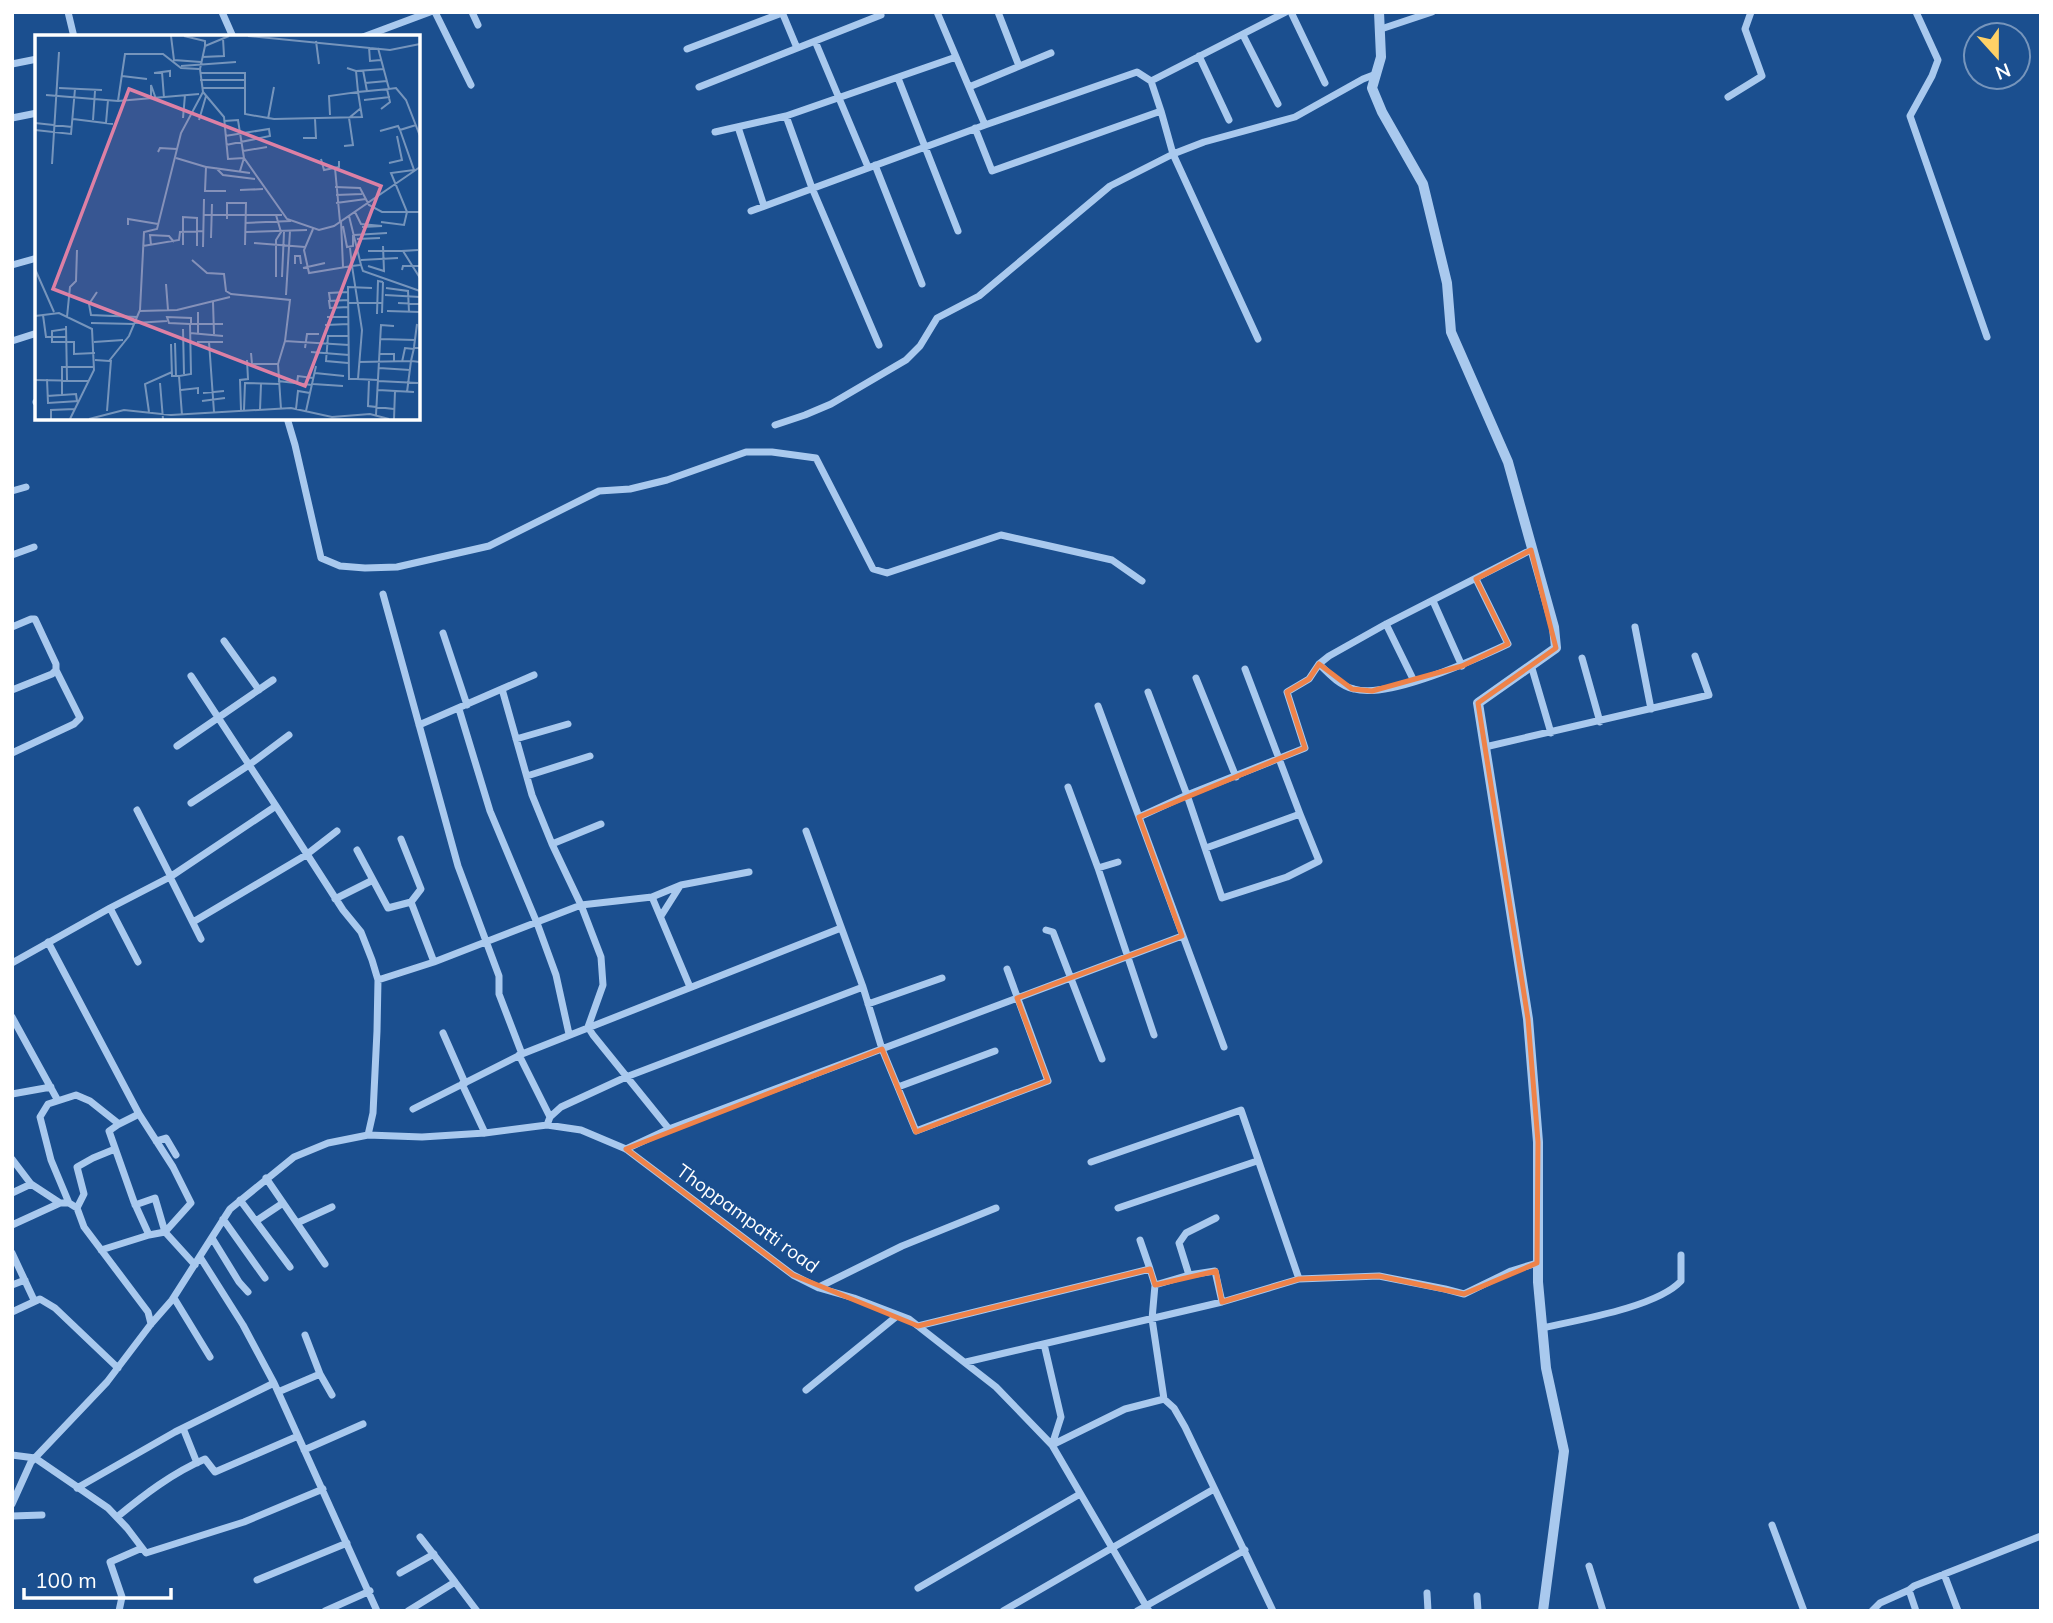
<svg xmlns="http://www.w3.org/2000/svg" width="2053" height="1623" font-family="Mulish,sans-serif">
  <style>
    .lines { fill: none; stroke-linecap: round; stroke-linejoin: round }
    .minor { stroke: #a9c9ee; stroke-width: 7 }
    .tertiary { stroke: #a9c9ee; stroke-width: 10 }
    .marked { fill: none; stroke: #ee8249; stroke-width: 5; stroke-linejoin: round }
    .labels { text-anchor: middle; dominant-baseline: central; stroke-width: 5; stroke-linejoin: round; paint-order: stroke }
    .street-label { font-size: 19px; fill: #fff; stroke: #1b4f8f }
    .inset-road { fill: none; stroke: #7695bc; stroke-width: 2 }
    .view { fill: #dd80a5; fill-opacity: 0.15; stroke: #dd80a5; stroke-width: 3.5 }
    .inset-edge { fill: none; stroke: #fff; stroke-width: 3.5 }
  </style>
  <rect width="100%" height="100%" fill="#1b4f8f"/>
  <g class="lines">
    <!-- minor -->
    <path class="minor" d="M68 12 74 37
      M222 12 233 37
      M435 12 471 85
      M472 12 478 25
      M782 12 797 48
      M998 12 1019 66
      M1291 12 1325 83
      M1916 12 1938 60 1932 76 1910 116 1987 337
      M1381 29 1432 12
      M1243 35 1278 104
      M363 37 430 12
      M815 41 868 167
      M687 49 782 13
      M1199 56 1229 120
      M12 64 37 59
      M898 78 958 231
      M1151 81 1286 12
      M699 87 881 15
      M969 87 1051 53
      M1728 97 1762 76 1745 29 1751 12
      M1161 111 1173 154 1258 339
      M786 116 812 188 879 345
      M12 118 37 113
      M738 127 764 206
      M975 128 992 171 1161 111 1151 81 1137 72 985 125
      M715 132 786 116 956 57
      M875 165 922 284
      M751 211 985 125 937 12
      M12 265 37 258
      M12 341 37 333
      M36 402H37
      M287 418 295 445 321 558 340 566 365 568 397 567 489 546 599 491 630 489 667 480 746 452H772L816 458 873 569 887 573 1001 535 1112 560 1142 581
      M775 425 805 415 831 404 906 360 920 346 937 318 979 296 1110 186 1173 154 1204 142 1295 117 1363 79 1376 74
      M12 491 26 487
      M12 555 34 547
      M383 594 458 866 499 976V994L522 1054
      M1433 601 1462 666
      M1386 624 1414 681
      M12 627 31 619H35L56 664V670L52 674 12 690
      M1635 627 1651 709
      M443 633 467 705
      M224 641 259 690
      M1582 658 1600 722
      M1319 664C1329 674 1340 686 1354 689 1389 699 1474 660 1508 644L1476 579
      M1531 665 1551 733
      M191 676 276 806
      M1196 678 1236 777
      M502 689 532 795 552 844 581 905 601 957 603 985 588 1027 593 1035 669 1129
      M1148 692 1187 795 1222 898 1287 877 1319 861 1300 814 1245 669
      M1098 706 1224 1047
      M459 709 490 811 537 923 556 975 569 1034
      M419 725 534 675
      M516 739 568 724
      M177 746 273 680
      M1485 747 1709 695 1695 656
      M12 753 74 724 80 718 56 670
      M527 776 590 756
      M1068 787 1098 868 1154 1035
      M191 803 249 765 289 735
      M137 810 171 877
      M1139 817 1187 795 1305 748 1287 692 1309 679 1319 664 1329 656 1386 624 1531 550
      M806 831 863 987 882 1049 916 1131 1048 1081 1007 969
      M552 844 601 824
      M1206 848 1300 814
      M357 850 388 908 411 902 421 889 401 839
      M1098 868 1118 862
      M170 877 201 939
      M652 897 690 987
      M335 899 373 880
      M411 902 434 962
      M110 908 138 962
      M661 916 680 886
      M193 922 306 855 337 831
      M1046 930 1053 932 1102 1059
      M48 942 139 1114 173 1167 191 1203 165 1232 195 1265
      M12 963 110 908 170 877 276 806 343 910 361 932 372 960 378 980 377 1031 373 1113 368 1135
      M378 980 434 962 581 905 652 897 681 885 749 872
      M868 1004 942 978
      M12 1017 57 1099
      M443 1033 465 1083
      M519 1055 550 1117
      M462 1084 485 1133
      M898 1087 995 1051
      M12 1094 51 1087
      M413 1109 522 1054 841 928
      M119 1124 139 1114
      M547 1125 550 1117 561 1107 626 1077 863 987
      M156 1141 166 1138 176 1155
      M626 1149 669 1129 1182 936
      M12 1159 31 1184 60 1203H69L77 1208 84 1227 148 1312 151 1324
      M266 1178 325 1264
      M12 1193 31 1184
      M240 1200 290 1267
      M69 1203 51 1160 40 1117 48 1104 76 1095 90 1101 119 1124 109 1131 134 1202 149 1235 165 1232
      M135 1205 155 1198 165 1232
      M77 1208 84 1194 77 1167 93 1158 115 1149
      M1118 1208 1257 1161
      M223 1219 265 1278
      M256 1221 283 1203
      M297 1223 332 1207
      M12 1225 60 1203
      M212 1238 239 1282 248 1292
      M1140 1240 1150 1269
      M101 1250 149 1235
      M12 1253 34 1300
      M200 1257 243 1325 274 1383 377 1611
      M1189 1275 1179 1243 1186 1233 1216 1218
      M1299 1279 1379 1276 1445 1289 1464 1294 1511 1271 1537 1263
      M12 1285 25 1280
      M1155 1285 1152 1319 1164 1399
      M819 1287 902 1246 996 1208
      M174 1298 210 1357
      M12 1312 40 1299 55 1308 118 1368
      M918 1326 1150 1269 1155 1285 1189 1275 1215 1271 1222 1302
      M1542 1328C1578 1320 1657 1307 1681 1281V1255
      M305 1335 320 1374 332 1395
      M1044 1344 1061 1417 1052 1445 1149 1611
      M966 1362 1222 1302 1299 1279 1241 1110 1091 1162
      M806 1390 897 1316
      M278 1392 320 1374
      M183 1428 197 1463
      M304 1450 363 1424
      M12 1455 35 1458 108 1508 127 1528 146 1553 244 1522 323 1489
      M77 1488 175 1432 274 1383
      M12 1504 31 1462 107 1382 151 1324 172 1300 230 1209 294 1157 328 1143 368 1135 422 1137 485 1133 547 1125 581 1130 626 1149 793 1275 819 1288 854 1298 909 1319 996 1387 1052 1445 1125 1409 1164 1399 1174 1408 1185 1427 1273 1611
      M12 1516 42 1515
      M117 1517C144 1495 172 1473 205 1459L215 1472 298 1436
      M1772 1525 1804 1611
      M420 1537 455 1582
      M1589 1566 1603 1611
      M400 1573 434 1554
      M1944 1574 1958 1611
      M257 1580 347 1543
      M918 1588 1080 1494
      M1909 1590 1916 1611
      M1427 1593 1428 1611
      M1477 1596 1478 1611
      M119 1611 122 1597 110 1562 142 1548
      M325 1611 370 1591
      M408 1611 455 1582 477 1611
      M1003 1611 1214 1489
      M1137 1611 1245 1550
      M1872 1611 1880 1603 1909 1590 1914 1586 2041 1536"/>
    <!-- tertiary -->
    <path class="tertiary" d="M1379 12 1381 57 1372 88 1382 112 1423 184 1447 283 1451 332 1508 462 1554 627 1556 648 1478 703 1528 1019 1538 1142V1282L1546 1368 1564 1451 1543 1611"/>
  </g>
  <!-- marked area -->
  <path class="marked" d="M1531 550 1556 648 1478 703 1528 1019 1538 1142 1537 1263 1464 1294 1379 1276 1299 1279 1222 1302 1216 1271 1155 1285 1150 1269 918 1326 793 1275 626 1149 882 1049 916 1132 1048 1081 1017 998 1182 936 1139 817 1305 748 1287 692 1309 679 1319 664 1352 689 1372 691 1462 666 1508 644 1476 579Z"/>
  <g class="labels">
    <!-- street labels -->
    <g class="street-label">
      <text transform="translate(748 1218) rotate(36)">Thoppampatti road</text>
    </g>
  </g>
  <!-- overview -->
  <g transform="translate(35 35)">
    <rect width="385" height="385" fill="#1b4f8f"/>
    <path class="inset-road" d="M136 1 139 25 166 27M149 1 170 6V11M194 1 170 11 165 34 168 57 189 82 193 124 209 123 252 184 284 195 299 191 385 132M213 1 355 15 385 9M281 6 284 29M334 12 335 26 346 25M343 13 354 54 361 53 371 65 385 101M167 22 189 21 188 3M146 31 201 27M328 35 332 56M321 36 349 34M127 37 129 63M119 38 135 36V42M165 38H210V45M87 41 112 44M165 45H210V79L239 84 327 82 323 57 354 54M330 48 352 46M24 53 67 55M167 53H210M11 60 83 66 164 59M116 64V50L121 64M329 65 355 62M83 66 90 19H128L146 33 164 34M346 74 355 67 352 54M295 80 294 61 323 57 321 36 312 33M148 83 150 60M38 84 78 89M233 84 239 52M58 85 60 56M164 85 171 61M189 86 203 85 209 123 205 136M0 88 37 92M71 88 73 65M381 90 365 95 379 135 356 138 372 177H385M0 95 36 99 40 54M345 96 363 91 365 95M190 101 234 94 235 101 191 110M268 103H281L280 84M309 111 318 110 314 83 326 73M208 116 232 112M123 117 125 113 142 114M141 123 171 132M286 124 289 135 304 132V126M354 128 367 125 362 101M17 129 24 17M181 133 188 140 220 144M300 133 305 187M300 152 325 153 334 170 347 177H372L369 190 346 187M205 155 228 154M191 156H170L171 132 215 138M301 160 327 159M301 168 331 164M320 177 326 189 347 191 327 192M169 180H247M314 181 326 230 317 231 327 295 323 344 343 345M192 184V168H211L210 210M306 186 308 232M210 188 256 186M93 190V184L123 189M308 191 312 212 318 211V200M278 194 269 215 274 238 317 231 315 213M211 197 272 195M319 200 352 198M176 203 177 169M322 204 345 203M219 208 270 212M116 210 115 200 134 201 139 207M148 210V182L162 183V211M108 211 144 205 145 197 168 196M168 212 169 164M383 215 368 216 385 243M333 216H368M157 225 172 238 189 239 191 256 196 259 255 265 250 306M326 225 363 223M260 229V221H265L266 229M326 230 328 236 385 256M333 231 349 236 348 211M268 233 290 228M0 234 19 277M367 235 368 231H385M241 242V205L246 197 241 180M247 242 249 197M131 249 133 275M351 253 373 256 374 277M62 257 54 269 56 280 102 282M251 260 255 196M350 260 385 262M295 265 294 258 313 257M313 265 294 266 295 273 313 272M178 267 179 299M313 268H347M363 268 385 269M105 276 142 275 195 262M352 276 385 277M163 277V299M347 278 348 247M342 279 343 246 348 247M8 280 11 302H31M0 281 24 278 57 294 59 335 35 384M32 282 35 252 41 246 42 215M292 282H314M56 288 99 289M100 288 132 286M155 289 134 288 132 282 156 283V289M290 290 314 289M31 291 32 345M31 294 17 296V307H39V319L60 318M148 294 149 339M155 298 188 301M346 304 380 305M59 307 88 305M162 307H188M174 307 179 377M140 308 141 341M136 309 137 341H144M379 312 382 289M270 313 272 299H284M385 313H379L376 326 385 327M276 317 314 320M216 318 217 329H243M345 319H359V327M60 325 74 326 94 301 105 275 109 197 122 194 146 98 168 57M324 327 376 326 372 357M367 327 370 313 379 314M313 328 291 326 293 301H314M344 333 375 335M280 338 309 341M12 344 13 368 44 366M323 344H314L313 252 337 253M0 345 53 346M334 345 333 371 359 374M243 346 277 350M343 346 383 348M125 348 128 384M262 348 263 341 278 343M278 349 308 351M146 355 163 353V359M343 355 379 357M168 358 189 356M27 360V332H59M12 361 41 359 42 366M167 366 190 363M246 374 243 329 250 306 314 310M261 374 263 356 275 358M206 375 205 345 213 344 212 325M209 375 210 348 244 349M225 375 226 349M72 376 76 325M271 376 281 331M114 377 110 349 137 337M147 380 144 341 156 339 155 289H188M341 380 346 290 359 291M16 384V375L40 374M54 384 89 375 136 380 256 373 297 382 335 379 354 384M359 384 360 356"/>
    <path class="view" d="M94 54 346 151 270 351 18 254Z"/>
    <rect width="385" height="385" class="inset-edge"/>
  </g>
  <!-- border -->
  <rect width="2053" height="1623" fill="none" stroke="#ffffff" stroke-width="28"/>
  <!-- north arrow -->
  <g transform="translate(1997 56) rotate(159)"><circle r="33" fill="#1b4f8f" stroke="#7695bc" stroke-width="2"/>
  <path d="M0-5L12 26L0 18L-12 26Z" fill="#ffd166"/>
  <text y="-10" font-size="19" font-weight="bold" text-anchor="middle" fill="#ffffff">N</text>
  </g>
  <!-- scale -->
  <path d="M24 1588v10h147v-10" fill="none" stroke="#ffffff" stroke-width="3.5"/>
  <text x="35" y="1588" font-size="21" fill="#ffffff" stroke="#1b4f8f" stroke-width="5" paint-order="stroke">100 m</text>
</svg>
